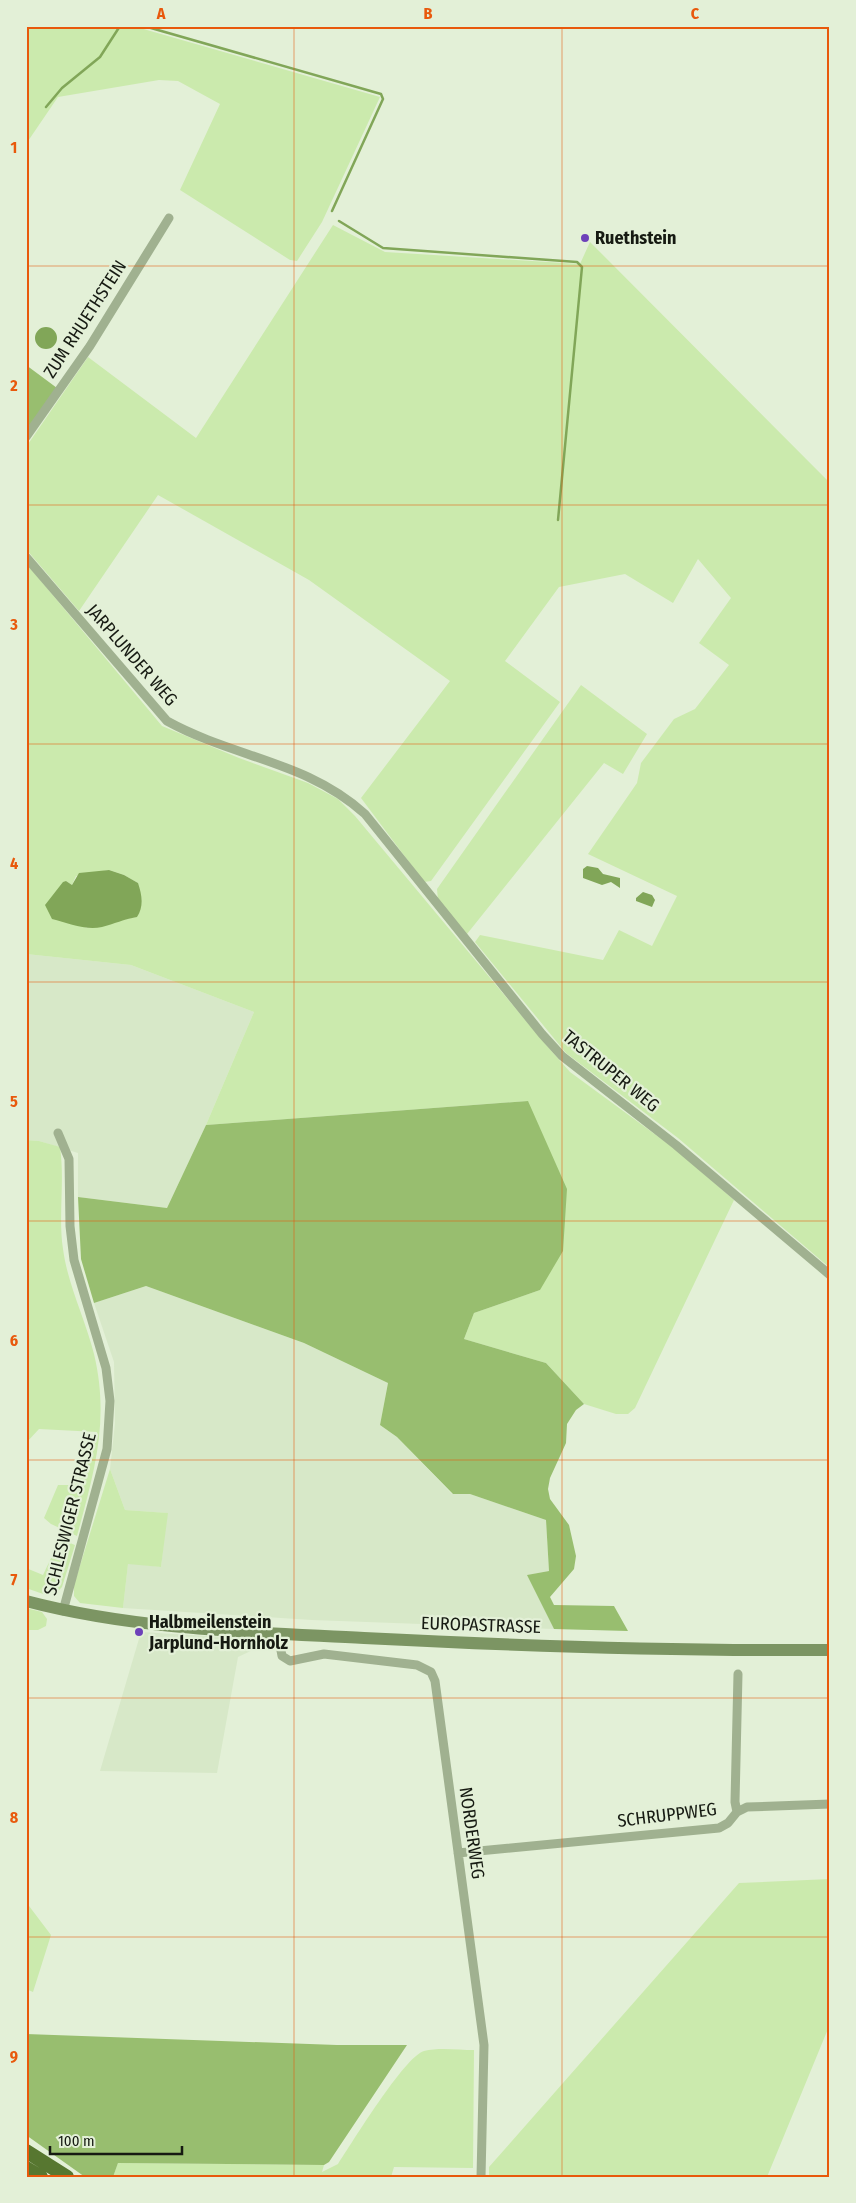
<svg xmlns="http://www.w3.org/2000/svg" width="856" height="2203" font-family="'Fira Sans Condensed',sans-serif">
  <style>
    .built { fill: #d7e8c8 }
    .green { fill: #cbeaad; fill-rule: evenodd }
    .forest { fill: #98be6f }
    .water { fill: #81a658 }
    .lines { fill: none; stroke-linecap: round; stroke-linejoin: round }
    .stream { stroke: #81a658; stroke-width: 2.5 }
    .minor { stroke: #a0b190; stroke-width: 9 }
    .secondary { stroke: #7c9563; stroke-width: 12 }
    .trunk { stroke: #577730; stroke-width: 14 }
    .grid { fill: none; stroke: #e8590c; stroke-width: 1; stroke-opacity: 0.55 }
    .poi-dot { fill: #6d41b9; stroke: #e3f0d7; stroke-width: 2 }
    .labels { text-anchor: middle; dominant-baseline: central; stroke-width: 4.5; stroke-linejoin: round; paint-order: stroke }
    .poi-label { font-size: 18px; font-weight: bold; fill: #161a12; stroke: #e3f0d7; text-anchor: start }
    .street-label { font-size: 18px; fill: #161a12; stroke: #e3f0d7 }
    .neatline { fill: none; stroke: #e8590c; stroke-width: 2 }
    .grid-label { font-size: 16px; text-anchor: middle; font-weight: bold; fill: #e8590c }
  </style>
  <rect width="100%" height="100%" fill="#e3f0d7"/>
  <!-- built -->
  <path class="built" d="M26 954 131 965 254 1012 206 1125 167 1208 78 1197V1153L39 1141 26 1140Z
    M146 1286 304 1343 388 1383 380 1425 397 1437 452 1494H470L546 1520 549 1571 528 1575 554 1629 312 1620 123 1608 128 1563 161 1567 167 1513 125 1510 110 1469 115 1423 114 1362 94 1303Z
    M141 1632 258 1639 268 1643 238 1657 217 1773 100 1771Z"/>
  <!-- green -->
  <path class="green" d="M26 26H133L380 97 322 222 297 261 290 260 180 190 220 104 178 81 159 80 58 97 26 144Z
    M333 225 385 252 580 264 590 242 830 483V1175H827L830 1177V1268L678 1138 566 1053 475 942 480 935 603 960 619 930 652 946 677 896 588 854 637 783 641 763 674 719 695 709 729 665 699 643 731 598 698 559 673 603 625 574 559 587 505 661 560 702 431 881 424 882 361 798 450 681 309 580 158 495 79 611 26 549V447L88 357 196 438Z
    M26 563 162 726 239 758 308 783 338 799 355 816 547 1046 570 1072 675 1149 734 1200 635 1408 628 1414H616L584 1404 546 1363 464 1339 474 1313 540 1290 528 1101 206 1125 254 1012 131 965 26 954ZM109 870 124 875 138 883 136 917C119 920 104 927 86 928L60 887 66 881 72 885 76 876Z
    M581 685 647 734 623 774 604 763 467 934 463 933 438 900 437 889Z
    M26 1140 39 1141 60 1147C65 1181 58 1216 63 1249 68 1286 85 1318 94 1354 110 1421 94 1472 77 1536L51 1524 44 1518 58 1485H75L82 1472 87 1443 95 1440 97 1432 39 1429 26 1443Z
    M110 1469 125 1510 168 1513 161 1567 128 1564 123 1608 80 1603 74 1596V1585Z
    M60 1539 75 1545 62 1587 55 1594 46 1595 26 1588V1568L43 1575Z
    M26 1608 42 1612 47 1619 46 1626 38 1630H26Z
    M830 1879V2024L767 2177H489V2167L739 1883Z
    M26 1902 51 1935 33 1992 26 1989Z
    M474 2050 473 2168 394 2167 391 2177H113L118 2163 324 2165 322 2172 338 2164C352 2143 404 2057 424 2051 439 2047 459 2050 474 2050Z"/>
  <!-- forest -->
  <path class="forest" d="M26 365 57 388 26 432Z
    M528 1101 567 1189 563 1251 540 1290 474 1313 464 1339 546 1363 584 1404 576 1410 567 1424 566 1443 550 1478 548 1489 550 1499 569 1525 576 1556 574 1569 550 1597 554 1605 614 1606 628 1631 554 1629 527 1575 549 1571 546 1520 470 1494H453L397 1437 380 1425 388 1383 304 1343 146 1286 94 1303 81 1259 78 1197 167 1208 206 1125Z
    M26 2034 337 2045H407L329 2162 324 2165 118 2163 113 2177H85L26 2135Z"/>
  <!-- water -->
  <path class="water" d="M35 338a11 11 0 1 1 22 0a11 11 0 1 1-22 0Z
    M587 866 598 868 603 874 620 878V888L611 882 602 885 583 878V869Z
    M109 870 124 875 138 883C142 895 144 906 137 917 124 919 114 924 102 927 86 931 68 923 52 919L45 905 63 882 66 881 72 885 79 873Z
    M643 892 652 895 655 900 652 907 636 901V898Z"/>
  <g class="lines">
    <!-- stream -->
    <path class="stream" d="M144 26 381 94 383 99 332 211
      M46 107 62 88 100 57 120 26
      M339 221 383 248 577 262 582 267 558 520"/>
    <!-- minor -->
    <path class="minor" d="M26 437 90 346 169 218
      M26 557 167 721C234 758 307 761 365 814L542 1034 562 1056 676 1145 830 1275
      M58 1133 69 1159 70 1226 74 1260 106 1368 110 1401 107 1449 63 1611
      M278 1634 282 1656 290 1661 324 1654 417 1665 431 1672 435 1681 484 2045 481 2177
      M737 1812 747 1807 830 1804
      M458 1853 719 1828 728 1823 737 1812 735 1802 738 1674"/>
    <!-- secondary -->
    <path class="secondary" d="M26 1601C136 1630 251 1632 364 1638 519 1646 674 1651 830 1650"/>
    <!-- trunk -->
    <path class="trunk" d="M26 2151 67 2177
      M26 2168 41 2177"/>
  </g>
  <!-- grid -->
  <path class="grid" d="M294 26V2177M562 26V2177M26 266H830M26 505H830M26 744H830M26 982H830M26 1221H830M26 1460H830M26 1698H830M26 1937H830"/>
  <!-- markers -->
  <g class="poi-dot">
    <circle cx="585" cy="238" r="5"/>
    <circle cx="139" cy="1632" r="5"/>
  </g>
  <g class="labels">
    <!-- poi labels -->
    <g class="poi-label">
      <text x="595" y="238">Ruethstein</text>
      <text x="149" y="1622">Halbmeilenstein<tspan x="149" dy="21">Jarplund-Hornholz</tspan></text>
    </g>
    <!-- street labels -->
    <g class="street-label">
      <text transform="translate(85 319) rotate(-57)">ZUM RHUETHSTEIN</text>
      <text transform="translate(132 655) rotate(49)">JARPLUNDER WEG</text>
      <text transform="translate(611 1071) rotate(39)">TASTRUPER WEG</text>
      <text transform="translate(70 1514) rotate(-76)">SCHLESWIGER STRASSE</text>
      <text transform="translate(481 1625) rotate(2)">EUROPASTRASSE</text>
      <text transform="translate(667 1815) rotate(-7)">SCHRUPPWEG</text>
      <text transform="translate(472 1833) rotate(82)">NORDERWEG</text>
    </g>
  </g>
  <!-- border -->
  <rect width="856" height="2203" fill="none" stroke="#e3f0d7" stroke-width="55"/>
  <!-- scale -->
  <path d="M50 2146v8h132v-8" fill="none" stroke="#161a12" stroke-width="2.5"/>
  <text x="58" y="2146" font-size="15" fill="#161a12" stroke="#e3f0d7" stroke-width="4" paint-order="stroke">100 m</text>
  <rect x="28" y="28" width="800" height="2148" class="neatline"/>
  <g class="grid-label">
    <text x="161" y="19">A</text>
    <text x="428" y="19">B</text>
    <text x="695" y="19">C</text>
    <text x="14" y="153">1</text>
    <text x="14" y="391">2</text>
    <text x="14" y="630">3</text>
    <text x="14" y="869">4</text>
    <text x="14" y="1107">5</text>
    <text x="14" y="1346">6</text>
    <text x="14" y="1585">7</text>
    <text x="14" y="1823">8</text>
    <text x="14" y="2062">9</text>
  </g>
</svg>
